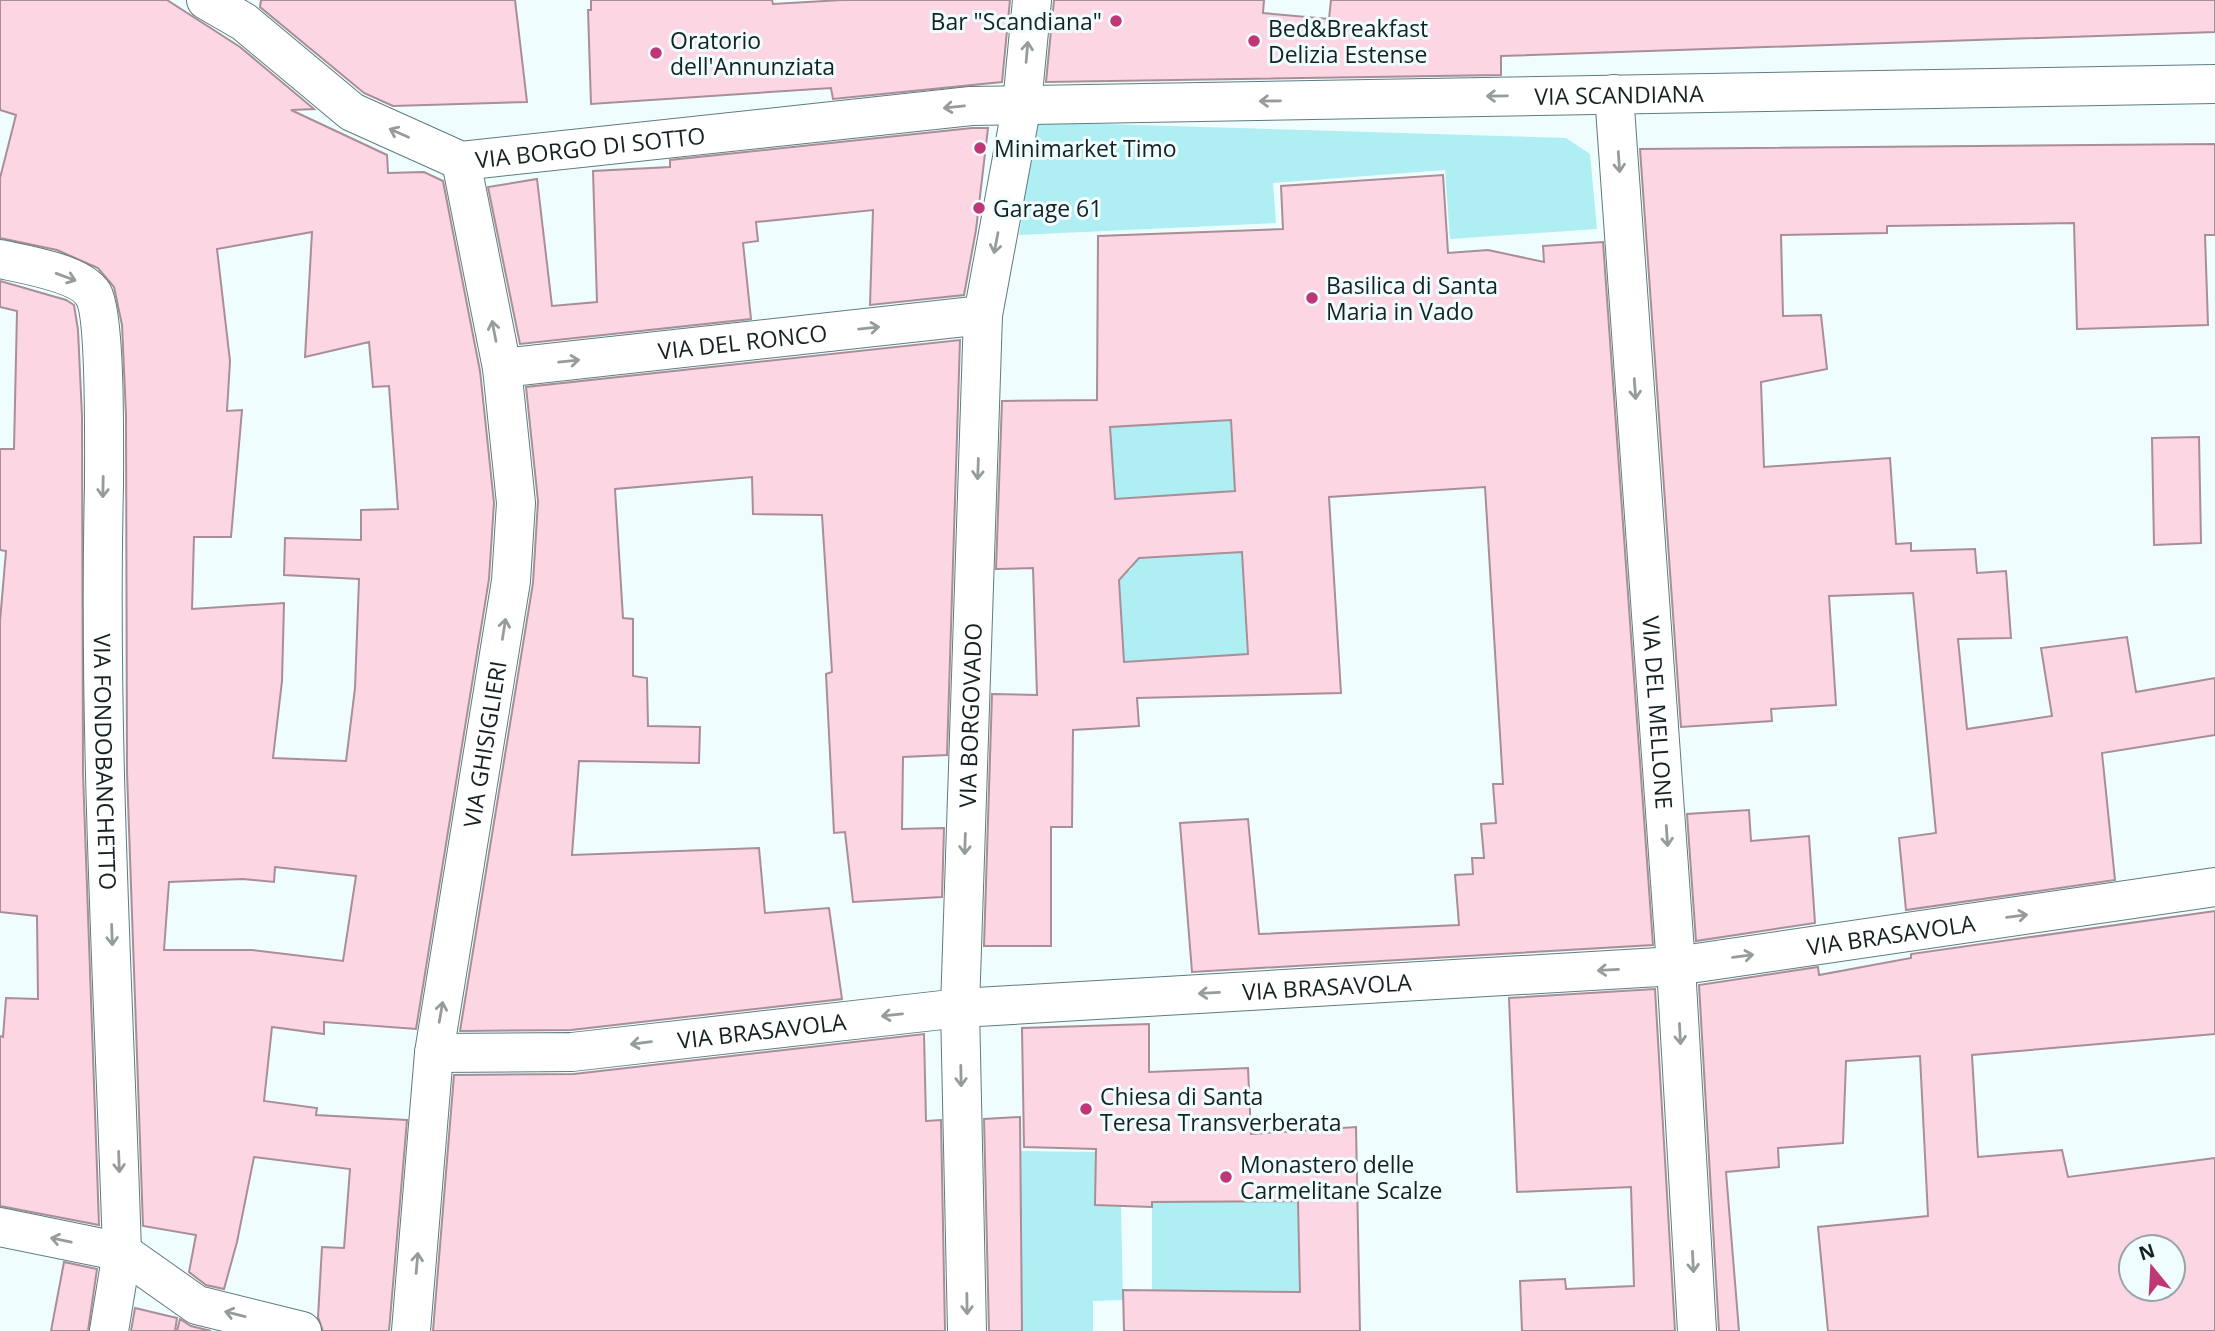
<svg xmlns="http://www.w3.org/2000/svg" width="2215" height="1331" font-family="'Open Sans',sans-serif">
  <style>
    .green { fill: #afeef3 }
    .building { fill: #fdd6e3; stroke: #a88e97; stroke-width: 2; fill-rule: evenodd }
    .lines { fill: none; stroke-linecap: round; stroke-linejoin: round }
    .minor-casing { stroke: #5e7c7e; stroke-width: 40 }
    .minor { stroke: #fff; stroke-width: 38 }
    .oneway { stroke: #969b9c }
    .poi-dot { fill: #be3777; stroke: #f0fdfe; stroke-width: 2.5 }
    .labels { text-anchor: middle; dominant-baseline: central; stroke-width: 6; stroke-linejoin: round; paint-order: stroke }
    .poi-label { font-size: 23px; fill: #152122; stroke: #f0fdfe; text-anchor: start }
    .street-label { font-size: 23px; fill: #152122; stroke: #f0fdfe }
  </style>
  <rect width="100%" height="100%" fill="#f0fdfe"/>
  <!-- green -->
  <path class="green" d="M1036 122 1566 138 1590 154 1597 229 1450 239 1445 170 1273 183 1276 223 1019 235Z
    M1231 420 1235 491 1115 499 1110 427Z
    M1242 552 1248 654 1124 662 1118 575 1131 570 1136 558Z
    M1020 1151 1096 1152 1095 1205 1121 1206 1123 1300 1093 1301V1331H1022Z
    M1298 1201 1300 1292 1152 1291V1202Z"/>
  <!-- building -->
  <path class="building" d="M0 0H167L240 47 314 109 291 110 387 155 388 173 424 172 443 181 480 371 494 503 489 579 416 1029 324 1022V1034L272 1027 264 1101 317 1108 316 1115 407 1120 389 1331H323L318 1317 322 1247 344 1248 350 1169 254 1157 237 1242 224 1289 206 1285 189 1272 196 1235 143 1226 127 772 126 415 122 325 114 287 98 268 57 250 0 238V178L16 115 0 110ZM312 232 305 357 369 342 373 387 389 386 398 509 361 510V540L285 538 284 575 359 579 355 688 346 761 273 758 282 681 284 603 192 609 194 537H231L242 410 227 411 230 361 217 249ZM275 867 356 876 343 961 252 950H164L169 882 243 879 274 882Z
    M261 0H515L527 102 393 106 364 93 260 7Z
    M591 0H772L773 4 842 0H1010L1002 82 833 99 831 88 591 104 588 10H591Z
    M1054 0H1264L1263 13 1329 19 1331 0H2215V32L1501 56V75L1046 82Z
    M972 128H988L976 230 964 295 870 305 873 210 756 222 758 241 743 243 751 319 520 344 488 187 537 179 552 306 597 302 593 171 670 167V160Z
    M2215 144V235H2205L2208 325 2077 329 2074 223 1887 226V233L1781 235 1783 316 1821 315 1827 369 1761 382 1764 467 1890 458 1896 544 1911 543V551L1975 549 1977 573 2006 571 2011 638 1958 639 1967 729 2052 716 2041 648 2127 637 2136 692 2215 678V735L2102 753 2115 880 1906 910 1899 838 1936 833 1913 593 1829 596 1836 705 1771 709 1772 721 1681 727 1640 149Z
    M1443 175 1448 253 1488 250 1544 262 1543 246 1603 242 1653 945 1192 972 1180 823 1248 819 1259 934 1459 925 1455 875 1473 874 1472 858H1484L1481 824 1496 823 1493 784H1503L1485 487 1329 497 1341 693 1137 698 1139 726 1073 730 1072 827H1051V946H984L992 694 1037 695 1033 568 996 569 1002 401 1097 400 1098 236 1283 229 1281 186ZM1231 420 1235 491 1115 499 1110 427ZM1242 552 1248 654 1124 662 1119 580 1139 558Z
    M0 281 66 300 74 305 78 330 82 416 83 773 99 1225 0 1206V1036L3 1037 6 998 38 999 37 916 0 912V621L6 551 0 550V449H14L17 311 0 307Z
    M960 340 947 755 903 757 902 829 944 828 942 897 853 902 845 832 834 833 826 674 832 672 822 515 753 514 752 477 615 489 623 618 633 619V676L647 678 648 726 700 727 699 763 579 761 572 855 759 848 765 913 829 908 842 999 571 1030 460 1031 533 583 538 501 526 387Z
    M2199 437 2201 543 2154 545 2152 438Z
    M1749 810 1751 841 1809 836 1815 923 1696 941 1687 814Z
    M2215 911V1034L1972 1055 1978 1157 2062 1150 2068 1177 2215 1158V1331H1828L1818 1227 1928 1216 1920 1056 1846 1061 1843 1143 1778 1148 1779 1167 1726 1172 1739 1331H1719L1699 985 1818 967 1819 975 1911 958V954ZM2131 1247H2173V1289H2131Z
    M1655 989 1675 1331H1522L1520 1281 1565 1279 1566 1289 1634 1286 1631 1187 1517 1192 1509 998Z
    M1149 1024V1072L1248 1068 1251 1134 1356 1127 1360 1331H1124L1123 1290 1300 1292 1298 1201 1152 1202V1207L1095 1205 1096 1149 1024 1147 1022 1028Z
    M924 1034 926 1121 941 1120 945 1331H433L454 1075 574 1074Z
    M1020 1117 1022 1331H989L984 1119Z
    M64 1262 97 1269 88 1331H51Z
    M135 1308 177 1318 175 1331H131Z
    M180 1319 191 1326 211 1331H177Z"/>
  <g class="lines">
    <defs>
      <g id="minor">
        <path id="s1" d="M206 0 244 22 352 112 461 161 971 106 2215 84"/>
        <path id="s2" d="M1614 94 1676 966 1697 1331"/>
        <path id="s3" d="M0 259C23 264 80 273 93 294 106 315 104 452 104 485 98 740 114 997 122 1252L109 1331"/>
        <path id="s4" d="M502 368 983 315"/>
        <path id="s5" d="M434 1053 572 1052 960 1008 1676 966 2215 887"/>
        <path d="M0 1227 122 1252 197 1305 302 1331"/>
        <path id="s6" d="M411 1331 434 1053 511 581 516 503 502 368 461 161"/>
        <path id="s7" d="M967 1331 960 1008 983 315 1022 104 1032 0"/>
      </g>
    </defs>
    <!-- minor casing -->
    <use href="#minor" class="minor-casing"/>
    <!-- minor -->
    <use href="#minor" class="minor"/>
  </g>
  <!-- one-way arrows -->
  <defs><path id="oneway-shaft" d="M-6 0H5M1.5-3L5.5 0L1.5 3" fill="none" stroke-width="1.6" stroke-linecap="round" stroke-linejoin="round" transform="scale(1.75)"/></defs>
  <g class="oneway">
    <use href="#oneway-shaft" transform="translate(1027 52) rotate(-85)"/>
    <use href="#oneway-shaft" transform="translate(1497 96) rotate(179)"/>
    <use href="#oneway-shaft" transform="translate(1270 101) rotate(179)"/>
    <use href="#oneway-shaft" transform="translate(954 107) rotate(174)"/>
    <use href="#oneway-shaft" transform="translate(399 133) rotate(-156)"/>
    <use href="#oneway-shaft" transform="translate(1619 162) rotate(86)"/>
    <use href="#oneway-shaft" transform="translate(996 243) rotate(101)"/>
    <use href="#oneway-shaft" transform="translate(66 277) rotate(20)"/>
    <use href="#oneway-shaft" transform="translate(869 328) rotate(-6)"/>
    <use href="#oneway-shaft" transform="translate(494 331) rotate(-101)"/>
    <use href="#oneway-shaft" transform="translate(569 361) rotate(-6)"/>
    <use href="#oneway-shaft" transform="translate(1635 389) rotate(86)"/>
    <use href="#oneway-shaft" transform="translate(978 469) rotate(92)"/>
    <use href="#oneway-shaft" transform="translate(103 487) rotate(91)"/>
    <use href="#oneway-shaft" transform="translate(504 629) rotate(-81)"/>
    <use href="#oneway-shaft" transform="translate(1667 836) rotate(86)"/>
    <use href="#oneway-shaft" transform="translate(965 844) rotate(92)"/>
    <use href="#oneway-shaft" transform="translate(2017 916) rotate(-8)"/>
    <use href="#oneway-shaft" transform="translate(112 935) rotate(88)"/>
    <use href="#oneway-shaft" transform="translate(1743 956) rotate(-8)"/>
    <use href="#oneway-shaft" transform="translate(1608 970) rotate(177)"/>
    <use href="#oneway-shaft" transform="translate(1209 993) rotate(177)"/>
    <use href="#oneway-shaft" transform="translate(441 1012) rotate(-80)"/>
    <use href="#oneway-shaft" transform="translate(892 1015) rotate(174)"/>
    <use href="#oneway-shaft" transform="translate(1680 1034) rotate(87)"/>
    <use href="#oneway-shaft" transform="translate(641 1043) rotate(173)"/>
    <use href="#oneway-shaft" transform="translate(961 1076) rotate(89)"/>
    <use href="#oneway-shaft" transform="translate(119 1162) rotate(88)"/>
    <use href="#oneway-shaft" transform="translate(61 1240) rotate(-168)"/>
    <use href="#oneway-shaft" transform="translate(1693 1262) rotate(87)"/>
    <use href="#oneway-shaft" transform="translate(417 1263) rotate(-85)"/>
    <use href="#oneway-shaft" transform="translate(967 1304) rotate(89)"/>
    <use href="#oneway-shaft" transform="translate(235 1314) rotate(-166)"/>
  </g>
  <!-- markers -->
  <g class="poi-dot">
    <circle cx="1116" cy="21" r="7"/>
    <circle cx="1254" cy="41" r="7"/>
    <circle cx="656" cy="53" r="7"/>
    <circle cx="980" cy="148" r="7"/>
    <circle cx="979" cy="208" r="7"/>
    <circle cx="1312" cy="298" r="7"/>
    <circle cx="1086" cy="1109" r="7"/>
    <circle cx="1226" cy="1177" r="7"/>
  </g>
  <g class="labels">
    <!-- poi labels -->
    <g class="poi-label">
      <text x="1102" y="21" text-anchor="end">Bar "Scandiana"</text>
      <text x="1268" y="28">Bed&amp;Breakfast<tspan x="1268" dy="26">Delizia Estense</tspan></text>
      <text x="670" y="40">Oratorio<tspan x="670" dy="26">dell'Annunziata</tspan></text>
      <text x="994" y="148">Minimarket Timo</text>
      <text x="993" y="208">Garage 61</text>
      <text x="1326" y="285">Basilica di Santa<tspan x="1326" dy="26">Maria in Vado</tspan></text>
      <text x="1100" y="1096">Chiesa di Santa<tspan x="1100" dy="26">Teresa Transverberata</tspan></text>
      <text x="1240" y="1164">Monastero delle<tspan x="1240" dy="26">Carmelitane Scalze</tspan></text>
    </g>
    <!-- street labels -->
    <g class="street-label">
      <text stroke="none"><textPath href="#s1" startOffset="1465">VIA SCANDIANA</textPath></text>
      <text stroke="none"><textPath href="#s1" startOffset="434">VIA BORGO DI SOTTO</textPath></text>
      <text stroke="none"><textPath href="#s4" startOffset="242">VIA DEL RONCO</textPath></text>
      <text stroke="none"><textPath href="#s2" startOffset="620">VIA DEL MELLONE</textPath></text>
      <text stroke="none"><textPath href="#s7" startOffset="616">VIA BORGOVADO</textPath></text>
      <text stroke="none"><textPath href="#s6" startOffset="592">VIA GHISIGLIERI</textPath></text>
      <text stroke="none"><textPath href="#s3" startOffset="570">VIA FONDOBANCHETTO</textPath></text>
      <text stroke="none"><textPath href="#s5" startOffset="1463">VIA BRASAVOLA</textPath></text>
      <text stroke="none"><textPath href="#s5" startOffset="896">VIA BRASAVOLA</textPath></text>
      <text stroke="none"><textPath href="#s5" startOffset="329">VIA BRASAVOLA</textPath></text>
    </g>
  </g>
  <!-- north arrow -->
  <g transform="translate(2152 1268) rotate(342)"><circle r="33" fill="#f0fdfe" stroke="#98a5a6" stroke-width="2"/>
  <path d="M0-5L12 26L0 18L-12 26Z" fill="#be3777"/>
  <text y="-10" font-size="19" font-weight="bold" text-anchor="middle" fill="#152122">N</text>
  </g>
</svg>
